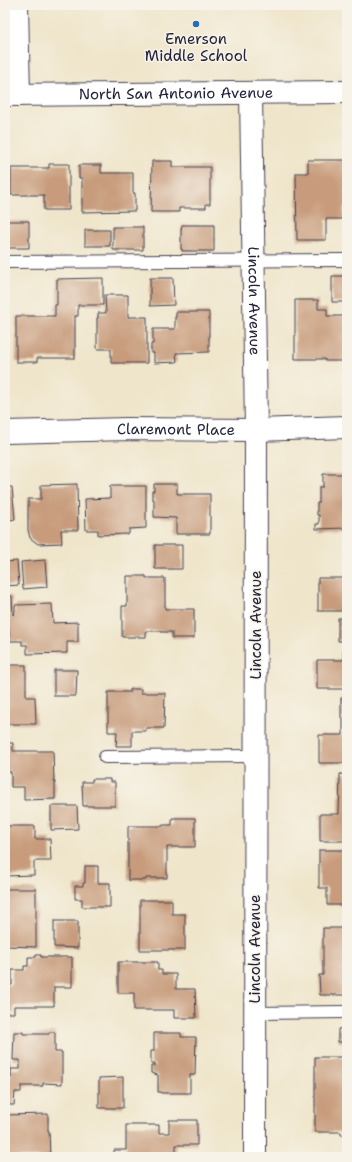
<svg xmlns="http://www.w3.org/2000/svg" width="352" height="1162" font-family="'Shantell Sans',sans-serif">
  <style>
    .building { fill: #c79b7c }
    .lines { fill: none; stroke-linecap: round; stroke-linejoin: round }
    .service-casing { stroke: #413f50; stroke-width: 14 }
    .minor-casing { stroke: #413f50; stroke-width: 24 }
    .tertiary-casing { stroke: #413f50; stroke-width: 24 }
    .secondary-casing { stroke: #413f50; stroke-width: 24 }
    .service { stroke: #fff; stroke-width: 12 }
    .minor { stroke: #fff; stroke-width: 22 }
    .tertiary { stroke: #fff; stroke-width: 22 }
    .secondary { stroke: #fff; stroke-width: 22 }
    .poi-dot { fill: #1f6fb2; stroke: #f7f3e8; stroke-width: 1.5 }
    .labels { text-anchor: middle; dominant-baseline: central; stroke-width: 3; stroke-linejoin: round; paint-order: stroke }
    .poi-label { font-size: 15px; fill: #22223b; stroke: #f7f3e8 }
    .street-label { font-size: 15px; fill: #22223b; stroke: #f7f3e8 }
  </style>
  <rect width="100%" height="100%" fill="#f7f3e8"/>
  <filter id="ink" filterUnits="userSpaceOnUse"><feTurbulence type="fractalNoise" baseFrequency=".025" numOctaves="2"/><feDisplacementMap in="SourceGraphic" scale="8" xChannelSelector="R" yChannelSelector="G"/><feConvolveMatrix kernelMatrix="1 2 1 2 8 2 1 2 1" color-interpolation-filters="sRGB"/></filter>
  <filter id="wash" filterUnits="userSpaceOnUse"><feTurbulence type="fractalNoise" baseFrequency=".012" numOctaves="4" result="noise"/><feDisplacementMap in="SourceGraphic" scale="16" xChannelSelector="R" yChannelSelector="G"/><feGaussianBlur stdDeviation="0.9" result="paint"/><feColorMatrix in="noise" values="0 0 0 0 0 0 0 0 0 0 0 0 0 0 0 0 0 1.4 0 .05"/><feComposite in="paint" operator="in"/></filter>
  <g filter="url(#wash)">
    <rect width="100%" height="100%" fill="#efe5ca"/>
    <g id="blocks">
      <!-- building -->
      <path class="building" d="M308 160H347V206L344 207V219H326V240H297L296 173H308Z
        M152 161H172V167H210V204H206V208H179V212H151Z
        M49 164H69V210H44V195H11V168H49Z
        M79 165H101V173H133V193H135V211L82 212V178H79Z
        M6 221H29V248H6Z
        M182 225H214V251H182V249H181V230Z
        M113 227H143V250H113Z
        M85 230H110V246H85Z
        M332 276H347V302H332Z
        M103 278V305H78V316H75V358H37V362H16V316H55V305H57V279Z
        M150 278H173L174 305 150 306Z
        M105 295H128V317H147V363H111V349H97V318H98V313H106Z
        M295 300H318V309H327V316H345V361H325V359H295Z
        M176 312H209V352L176 353 177 362 154 363V353H151V344H153V329H175V317H176Z
        M323 474H347V528L316 529V524H319V515H317V503H319V487H323Z
        M77 484 78 530H61L62 543 38 544 30 538 28 530V499H41V485Z
        M154 484H177V494H210V534H176V518L154 517V499H152V491H154Z
        M110 486H146V528L129 529V534L98 535V530H86L85 499 110 498Z
        M5 487H12L15 519 5 521Z
        M155 545H182V569H155Z
        M45 560 47 587 23 589 21 562Z
        M17 561 19 585 5 586V562Z
        M345 572H347V611H318V578H345Z
        M127 576H146V578H165V609H194V638H172V632H161V631H146V637H122V606H127Z
        M5 596H12L13 615 15 611V605L52 604 53 623 78 622V642H67V653L27 654V645H22V641H10L9 626H5Z
        M338 618H347V689H317V660H343V641H338Z
        M5 665H26V697H35L36 724H5Z
        M54 670H77L76 696H54Z
        M130 689H141V693H165L164 728H146V731H132V746H116L117 732H108V692H130Z
        M341 698H347V763H319V735H343V718H341Z
        M5 743H13V751H53L54 782H55V799L24 800V787H11V772H5Z
        M340 774H347V841H320V814H339Z
        M92 779H110V782H115V806H83L82 782H92Z
        M51 806H77L78 829 51 830Z
        M172 818H195V847H167V878H146V880H128V826H163V825H172Z
        M5 826H35V839H50L51 861H34V875L5 876Z
        M319 850H347V905H327V888H319Z
        M85 866H98V883H110V907H82V899H75V886H83V883H85Z
        M5 889H36V947L5 946Z
        M140 900H172V914H185V950H140Z
        M54 921H78V948L54 947Z
        M323 928H347V999H346V995H320L319 975H323Z
        M36 955H41V957H72V987H54V1006H14V1013H5V985H12V970H24V966H28V957H36Z
        M118 962H158V970H162V974H176V989H195L196 1018H174V1010H134V993H118Z
        M347 1028V1042H338V1029Z
        M14 1032H23V1034H49V1032H55V1052H62V1084L43 1083V1086H21V1092H15L14 1105H5V1062H10V1078H11V1069H20V1060H13Z
        M154 1033H181V1037H196L195 1075H190V1093H161V1092H158V1075L151 1073V1066H155V1064H151V1051H154Z
        M315 1057H341V1058H347V1135H341V1132H315Z
        M123 1077V1108H99V1078Z
        M48 1114V1131H49L50 1157H5V1115Z
        M169 1120H197V1145H176V1157H114V1150H126V1125H159V1133H169Z"/>
    </g>
  </g>
  <g filter="url(#ink)">
    <use href="#blocks" fill-opacity="0" stroke="#413f50" stroke-width="1"/>
    <g class="lines">
      <defs>
        <path id="service" d="M5 262 347 260
          M105 757 256 756
          M255 1013 347 1012"/>
        <g id="minor">
          <path d="M17 5 19 95"/>
          <path id="s1" d="M5 432 128 429 256 430 347 427"/>
        </g>
        <g id="tertiary">
          <path id="s2" d="M251 93 256 430 255 1157"/>
        </g>
        <g id="secondary">
          <path id="s3" d="M5 95 347 92"/>
        </g>
      </defs>
      <!-- service casing -->
      <use href="#service" class="service-casing"/>
      <!-- minor casing -->
      <use href="#minor" class="minor-casing"/>
      <!-- tertiary casing -->
      <use href="#tertiary" class="tertiary-casing"/>
      <!-- secondary casing -->
      <use href="#secondary" class="secondary-casing"/>
      <!-- service -->
      <use href="#service" class="service"/>
      <!-- minor -->
      <use href="#minor" class="minor"/>
      <!-- tertiary -->
      <use href="#tertiary" class="tertiary"/>
      <!-- secondary -->
      <use href="#secondary" class="secondary"/>
    </g>
  </g>
  <!-- markers -->
  <circle class="poi-dot" cx="196" cy="24" r="4"/>
  <g class="labels">
    <!-- poi labels -->
    <g class="poi-label">
      <text x="196" y="39">Emerson<tspan x="196" dy="17">Middle School</tspan></text>
    </g>
    <!-- street labels -->
    <g class="street-label">
      <text stroke="none"><textPath href="#s3" startOffset="171">North San Antonio Avenue</textPath></text>
      <text stroke="none"><textPath href="#s2" startOffset="208">Lincoln Avenue</textPath></text>
      <text stroke="none"><textPath href="#s1" startOffset="171">Claremont Place</textPath></text>
      <text transform="translate(256 625) rotate(-90)">Lincoln Avenue</text>
      <text transform="translate(255 949) rotate(-90)">Lincoln Avenue</text>
    </g>
  </g>
  <!-- margin -->
  <rect width="352" height="1162" fill="none" stroke="#f7f3e8" stroke-width="20"/>
</svg>
